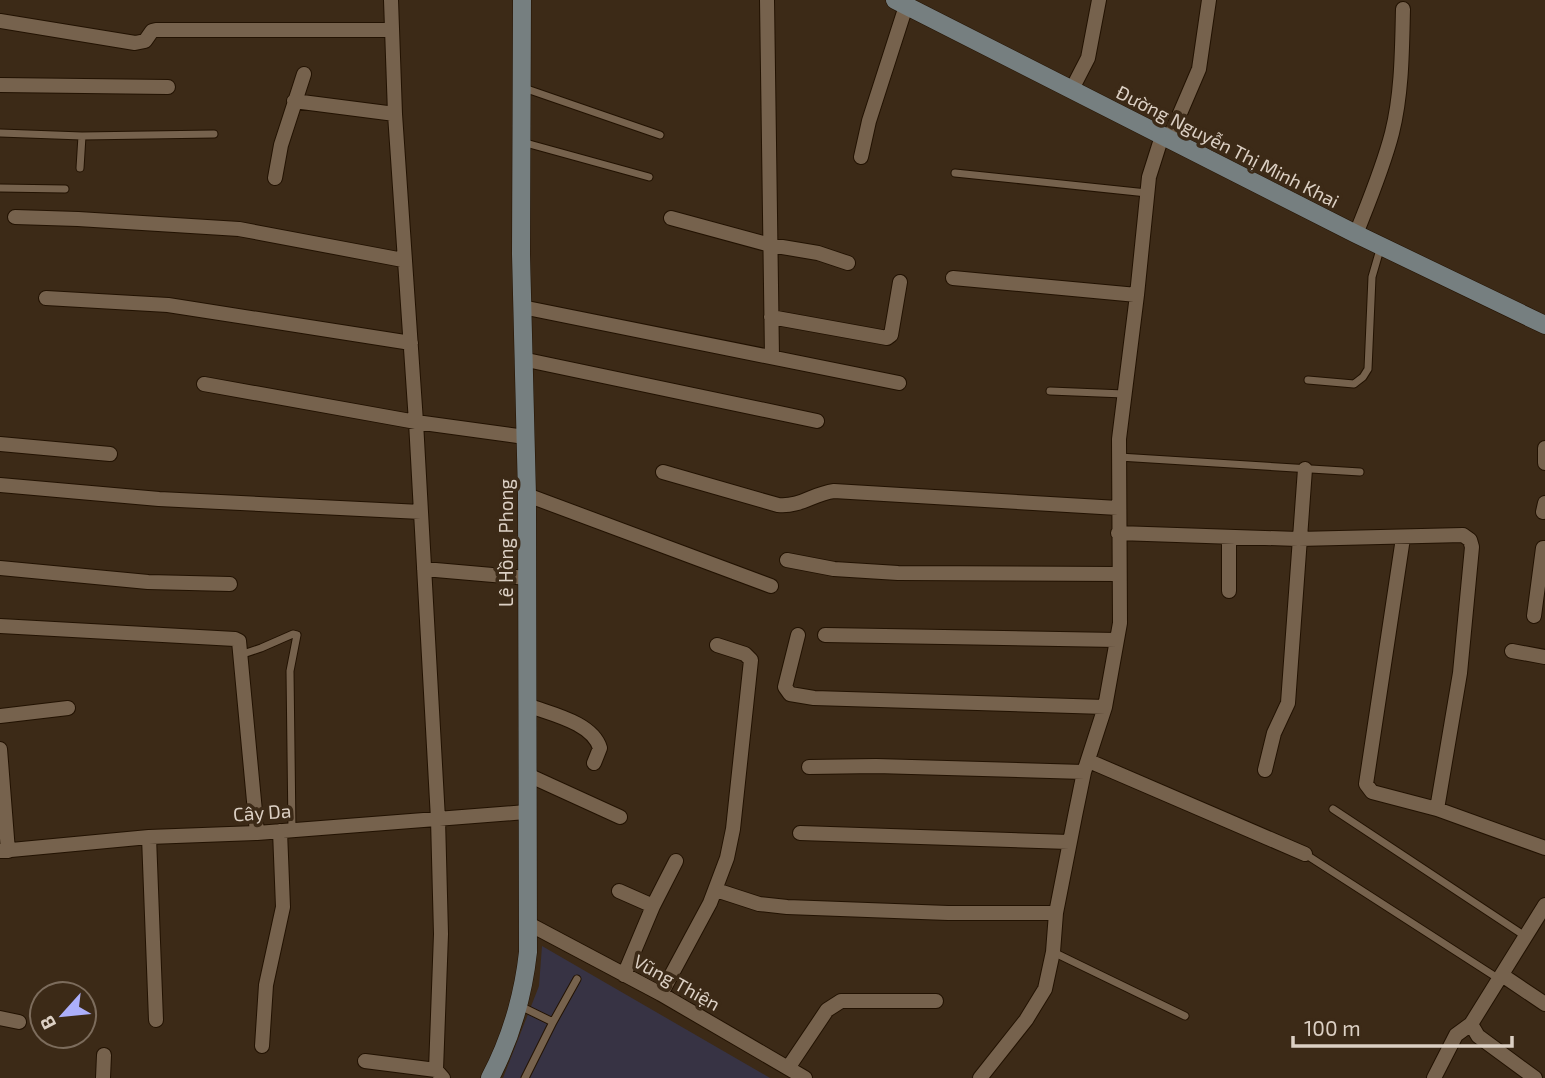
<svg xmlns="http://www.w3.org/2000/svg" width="1545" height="1078" font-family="'Exo 2',sans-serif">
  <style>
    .industrial { fill: #373344 }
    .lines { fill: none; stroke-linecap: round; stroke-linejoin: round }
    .lane-casing { stroke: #221202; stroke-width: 9 }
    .street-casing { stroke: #221202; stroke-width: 16 }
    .secondary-casing { stroke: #221202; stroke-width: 19 }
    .lane { stroke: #76624d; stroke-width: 7 }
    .street { stroke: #76624d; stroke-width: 14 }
    .secondary { stroke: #767f80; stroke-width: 18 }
    .labels { text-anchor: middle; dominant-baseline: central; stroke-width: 7; stroke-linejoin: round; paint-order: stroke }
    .street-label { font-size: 19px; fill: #dcd0c4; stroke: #3c2a17 }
  </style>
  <rect width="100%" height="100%" fill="#3c2a17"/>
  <!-- industrial -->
  <path class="industrial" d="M542 946 770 1078H503L539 986Z"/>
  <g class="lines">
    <defs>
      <path id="lane" d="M521 87 660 135
        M0 133 82 136 214 134
        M522 142 649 177
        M80 168 82 136
        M955 173 1147 193
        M0 188 65 189
        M1308 380 1354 384 1363 377 1368 369 1372 277 1381 246
        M1050 391 1124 394
        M1119 457 1360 472
        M240 655 261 648 293 634 297 635 290 671 292 830
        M1333 809 1525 936
        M1305 854 1499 979
        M1053 952 1185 1016
        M520 1006 553 1022 525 1078
        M553 1022 577 979"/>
      <path id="street" d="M391 0 395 114 416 422 438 819 441 934 436 1070 443 1078
        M767 0 772 357
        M0 21 135 43 145 41 152 31 156 30H392
        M0 85 168 87
        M1072 89 1088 58 1099 0
        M294 101 395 114
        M1169 139 1199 69 1209 0
        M861 157 869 121 906 6
        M275 178 281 145 304 74
        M15 217 78 219 239 229 403 260
        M671 218 770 245 818 253 848 263
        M1356 234C1369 201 1383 168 1392 133 1402 93 1402 50 1403 9
        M953 278 1137 295
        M46 298 168 305 411 343
        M522 307 899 383
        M771 317 887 338 891 335 900 282
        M522 359 817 421
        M204 384 416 422 525 437
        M0 444 110 454
        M1545 448V463
        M663 472 778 505C801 507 812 494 834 491L1118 508
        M0 485 159 499 421 512
        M527 495 771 586
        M1543 512 1545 503
        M1118 533 1298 539 1463 535 1470 540 1472 547 1460 673 1437 809
        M1229 538V591
        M1403 538 1366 784 1372 792 1437 809 1545 848
        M787 560 834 569 898 573 1118 574
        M0 568 148 582 230 584
        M424 569 527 578
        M1534 616 1543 548H1545
        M0 626 235 639 239 641 257 833
        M798 635 785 687 790 694 814 698 1105 707
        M825 635 1117 640
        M1512 651 1545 657
        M527 705C550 714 592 722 600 748L594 763
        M0 716 68 708
        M0 749 8 851
        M1089 761 1305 854
        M809 767 876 766 1084 772
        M1265 770 1274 733 1288 703 1305 469
        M528 775 620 817
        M800 833 1069 842
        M149 837 156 1020
        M0 851 149 837 257 833 526 812
        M716 890 759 904 787 907 948 913H1056
        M619 891 653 906
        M529 924 661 994 805 1078
        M624 975 653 906 676 861
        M1502 975 1545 1004
        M661 994 710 903 727 858 733 829 751 660 745 654 717 645
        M0 1018 19 1022
        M262 1046 266 985 283 907 280 831
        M365 1061 436 1070
        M788 1068 827 1010 841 1001H936
        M103 1078 104 1055
        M980 1078 1026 1020 1045 989 1053 952 1056 913 1075 816 1084 772 1105 707 1120 623 1119 439 1137 295 1149 177 1162 136
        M1434 1078 1456 1035 1471 1024
        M1535 1078 1478 1036 1471 1024 1545 905"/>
      <path id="secondary" d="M895 0 1356 234 1545 325
        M490 1078C511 1038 523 997 528 952L527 495 521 254 522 0"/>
    </defs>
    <!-- lane casing -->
    <use href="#lane" class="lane-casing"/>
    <!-- street casing -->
    <use href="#street" class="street-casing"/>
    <!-- secondary casing -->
    <use href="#secondary" class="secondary-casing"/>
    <!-- lane -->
    <use href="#lane" class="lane"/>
    <!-- street -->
    <use href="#street" class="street"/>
    <!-- secondary -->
    <use href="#secondary" class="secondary"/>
  </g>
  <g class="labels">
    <!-- street labels -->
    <g class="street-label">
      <text transform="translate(1228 146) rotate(27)">Đường Nguyễn Thị Minh Khai</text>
      <text transform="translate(505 543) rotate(-90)">Lê Hồng Phong</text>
      <text transform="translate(262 812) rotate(-4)">Cây Da</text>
      <text transform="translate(677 982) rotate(29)">Vũng Thiện</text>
    </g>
  </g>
  <!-- north arrow -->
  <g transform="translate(63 1015) rotate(243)"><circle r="33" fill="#3c2a17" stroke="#7c6c5c" stroke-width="2"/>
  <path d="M0-5L12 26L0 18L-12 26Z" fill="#acaffb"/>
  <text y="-10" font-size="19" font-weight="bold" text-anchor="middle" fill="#dcd0c4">B</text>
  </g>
  <!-- scale -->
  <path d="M1293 1036v10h219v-10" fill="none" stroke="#dcd0c4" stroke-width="3.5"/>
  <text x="1304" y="1036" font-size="21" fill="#dcd0c4" stroke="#3c2a17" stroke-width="5" paint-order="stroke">100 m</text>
</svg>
